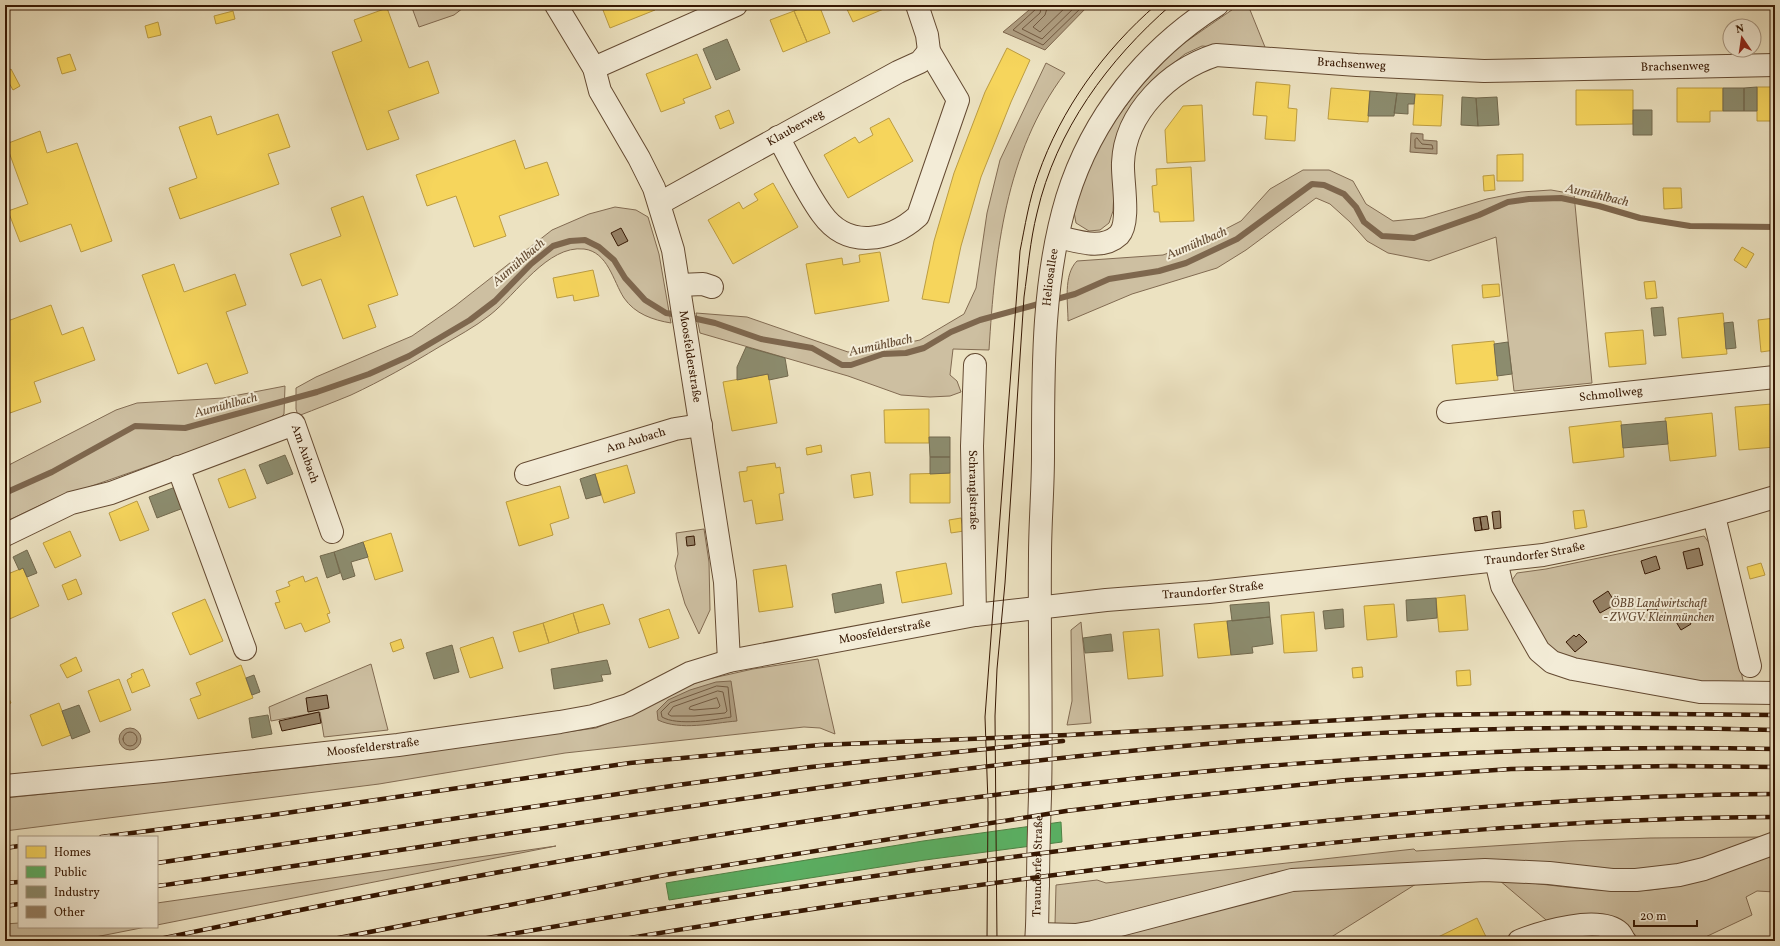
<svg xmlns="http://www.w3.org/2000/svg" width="1780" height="946" font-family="Vollkorn,serif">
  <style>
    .green { fill: #cdbfa1; stroke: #826b52 }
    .water { fill: #ae9d80; stroke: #7e674e }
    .homes { fill: #f6d55c; stroke: #bc9c41 }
    .public { fill: #5aae61; stroke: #4f8144 }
    .industry { fill: #8c8c6e; stroke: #72694e }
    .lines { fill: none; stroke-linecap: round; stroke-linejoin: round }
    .shore { stroke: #725a41; stroke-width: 1 }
    .stream { stroke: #7e674e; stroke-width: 6 }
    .building { fill: #958165; stroke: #361702 }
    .minor-casing { stroke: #644a32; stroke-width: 24 }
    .minor { stroke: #f3ecd7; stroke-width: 22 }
    .tram { stroke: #361702; stroke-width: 1 }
    .rail-casing { stroke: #361702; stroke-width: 4.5 }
    .rail { stroke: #f3ecd7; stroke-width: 3; stroke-dasharray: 9; stroke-linecap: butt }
    .labels { text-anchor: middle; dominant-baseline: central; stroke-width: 4; stroke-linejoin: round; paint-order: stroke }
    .street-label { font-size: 12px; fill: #361702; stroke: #f3ecd7 }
    .park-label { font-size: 12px; font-style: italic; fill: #634932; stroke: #f3ecd7 }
    .water-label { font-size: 13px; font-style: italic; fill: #664d34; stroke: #f3ecd7 }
  </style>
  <rect width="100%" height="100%" fill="#ece2c1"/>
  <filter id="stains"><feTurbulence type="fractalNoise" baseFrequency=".005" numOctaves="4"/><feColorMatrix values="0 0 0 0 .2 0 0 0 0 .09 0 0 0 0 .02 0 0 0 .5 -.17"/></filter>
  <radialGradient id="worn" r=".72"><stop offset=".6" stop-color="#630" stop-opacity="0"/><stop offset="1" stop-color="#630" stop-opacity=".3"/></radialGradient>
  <!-- green -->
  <path class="green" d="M411 5H467L454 15 419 27Z
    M1239 5H1248L1267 52 1202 46 1185 54 1155 78 1132 109 1114 192 1113 211 1109 223 1100 230 1089 231 1076 223 1074 212 1078 195 1099 143 1135 93 1174 50Z
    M1046 63 1065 73C1005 153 995 253 989 350L953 349 950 375 957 381 961 392 950 396 930 397 901 395 848 376 700 333 696 313 747 317 848 352 882 348 920 340 964 314 976 288 987 213 1000 160Z
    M1303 170H1329L1353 181 1366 204 1393 221 1424 218 1487 199 1521 192 1551 190 1574 194 1592 383 1514 391 1496 237 1429 261 1388 253 1367 241 1350 222 1330 204 1316 198 1246 250 1217 268 1132 294 1068 321C1068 303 1063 275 1077 261L1163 255 1208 238 1241 221 1270 189Z
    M615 207 636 210 648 217 659 254 671 323C653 320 635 314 624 298 613 281 608 252 584 249 547 245 517 294 490 315 475 327 456 337 439 347 411 364 381 381 351 395 334 402 316 409 298 416L296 409V388L316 377 412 336 455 306 552 230 589 214Z
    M285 386 284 414 277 421 49 501 5 522V467L116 410 137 403 223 398Z
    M704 529 709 562 710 610 699 634 685 604 678 580 675 566 678 554 676 533Z
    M1704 536 1710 544 1744 684H1712L1556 658 1510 583 1517 573 1546 569Z
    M1081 622 1091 723 1067 725 1072 701 1071 630Z
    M818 659 835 734 820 728 804 727 565 753 379 784 5 831V798L306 767 596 728 636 712 666 694 704 680 753 669Z
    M371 664 388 730 324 737 320 712 271 721 269 707Z
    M1764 837 1707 860 1666 870H1317L1076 927 1055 924 1056 885 1097 880 1106 883 1414 849 1416 851 1570 841 1650 838Z
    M556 846 157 925V903Z
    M1775 853V892L1757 891 1746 897 1752 915 1697 941H1588L1581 932 1552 925 1499 880C1541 883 1584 891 1626 891 1678 892 1727 871 1775 853Z
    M1424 879 1325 941H1114L1110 932 1267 891Z
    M19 923V927H146L75 941H5V924Z"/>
  <!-- water -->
  <path class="water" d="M1035 5H1089L1045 50 1003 32Z
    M1411 133 1423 134V140L1437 141V154L1410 152Z
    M731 681 737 721C712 723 681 731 658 720L657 711 668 700 690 690 716 682Z
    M119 739a11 11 0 1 1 22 0a11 11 0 1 1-22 0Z"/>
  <!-- homes -->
  <path class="homes" d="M601 5H653L655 10 610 28Z
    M808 5H819L830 33 807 42 794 11Z
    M845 5H885L886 8 853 22Z
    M387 8 409 68 428 61 439 93 388 111 399 139 367 150 332 52 362 41 354 20Z
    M233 11 235 19 216 24 214 16Z
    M794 11 807 42 783 52 770 20Z
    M158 22 161 35 148 38 145 26Z
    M1007 48 1030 60 1011 102 981 177 961 246 949 303 922 299 934 241 954 173 985 92Z
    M70 54 76 70 62 74 57 58Z
    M697 54 711 88 683 99 685 103 661 112 646 74Z
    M11 69 20 86 13 90 5 76V73Z
    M1256 82 1290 85 1288 108 1297 109 1295 141 1265 139 1267 116 1253 115Z
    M1757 87H1775V121H1757Z
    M1331 88 1370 91 1368 122 1328 119Z
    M1677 88H1723V111H1710V122H1677Z
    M1576 90H1633V124L1576 125Z
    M1415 94 1443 95 1441 126 1413 125Z
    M1202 105 1205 161 1167 163 1165 130 1183 106Z
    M729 110 734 123 720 129 715 116Z
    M278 114 290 147 268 154 279 184 180 219 169 188 197 178 179 127 211 116 217 135Z
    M889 118 913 161 848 198 824 155 855 137 859 143 873 135 870 128Z
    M40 131 47 153 77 143 112 241 81 252 71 224 20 242 8 211 28 204 6 144Z
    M515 140 525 169 547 162 559 195 499 216 506 236 474 247 456 196 427 206 416 175Z
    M1523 154V181H1497V155Z
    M1191 167 1194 221 1160 222 1159 212H1154L1152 186 1157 185 1156 169Z
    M1494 175 1495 190 1484 191 1483 176Z
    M773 183 798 227 733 264 708 220 739 202 743 209 746 207 758 200 754 194Z
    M1663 188H1681L1682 208 1664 209Z
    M363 196 398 295 368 305 376 327 343 339 321 279 302 286 290 254 341 236 331 208Z
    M1742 247 1754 254 1746 268 1734 260Z
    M880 252 889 301 815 314 806 264 842 258 843 265 860 262 859 255Z
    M174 264 184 292 235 274 246 305 226 312 248 373 215 384 207 363 178 374 142 275Z
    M593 270 599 296 574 301 573 295 557 298 553 278Z
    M1655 281 1657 298 1646 299 1644 282Z
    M1499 284 1500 296 1483 298 1482 285Z
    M51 305 62 335 83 327 95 360 34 382 41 402 10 413 5 400V322Z
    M1723 313 1727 354 1682 358 1678 318Z
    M1775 318V350L1761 352 1758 320Z
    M1643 330 1646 364 1609 367 1605 333Z
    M1494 341 1498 380 1456 384 1452 345Z
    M768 374 777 423 732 431 723 382Z
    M1772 404 1775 447 1739 450 1735 407Z
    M929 409V443H885L884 410Z
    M1712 413 1716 456 1670 461 1665 418Z
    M1621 421 1624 457 1573 463 1569 427Z
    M821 445 822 452 807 455 806 448Z
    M775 463 776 468 780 467 784 493 779 494 783 520 756 524 752 500 744 502 739 472 747 471V467Z
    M627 465 635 493 604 503 595 474Z
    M245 469 256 498 229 508 218 479Z
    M870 472 873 495 854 498 851 475Z
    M950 473V503H910V474Z
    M560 486 569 518 550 524 553 535 519 546 506 502Z
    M137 501 149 530 120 541 109 513Z
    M1584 510 1587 527 1575 529 1573 511Z
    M961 518 964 531 951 533 949 520Z
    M70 531 81 556 55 568 43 543Z
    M391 533 403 571 375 580 363 542Z
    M946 563 952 594 902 603 896 572Z
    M1761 563 1765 575 1750 579 1747 567Z
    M786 565 793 607 759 612 753 570Z
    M23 568 39 606 5 621V575Z
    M303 576 305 582 317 577 330 613 327 614 330 622 305 632 301 623 285 629 275 603 280 602 276 591 290 586 288 582Z
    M76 579 82 594 68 600 62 585Z
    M1465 595 1468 630 1439 632 1436 598Z
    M205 599 223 641 190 655 172 613Z
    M603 604 610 624 579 633 573 613Z
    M1394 604 1397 637 1367 640 1364 606Z
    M669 609 679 638 649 648 639 619Z
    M1314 612 1317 651 1284 653 1281 615Z
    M573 613 579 633 549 643 543 623Z
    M1227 621 1231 655 1198 658 1194 624Z
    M543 623 549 643 519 652 513 632Z
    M1159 629 1163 676 1128 679 1123 632Z
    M493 637 503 668 470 678 460 648Z
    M401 639 404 648 393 652 390 643Z
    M76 657 82 671 67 678 60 665Z
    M241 665 253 698 198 719 190 699 201 695 196 683Z
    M1362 667 1363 677 1353 678 1352 668Z
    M143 669 150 686 132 693 127 680 132 677 131 674Z
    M1470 670 1471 685 1457 686 1456 671Z
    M119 679 131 710 100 722 88 691Z
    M5 690 11 703 5 706Z
    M59 703 71 735 42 746 30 715Z
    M1477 918 1488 941H1435L1434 939Z"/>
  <!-- public -->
  <path class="public" d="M1061 822 1062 842 925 860 669 900 666 883 923 841Z"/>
  <!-- industry -->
  <path class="industry" d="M727 39 740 70 716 80 703 49Z
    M1757 87V111H1744V88Z
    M1723 88H1744V111H1723Z
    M1370 91 1397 93 1394 116H1368Z
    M1397 93 1415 94 1414 104H1408V114L1394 113Z
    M1462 97 1476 98 1478 126 1461 125Z
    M1497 97 1499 125 1478 126 1476 98Z
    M1633 110H1652V135H1633Z
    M1663 307 1666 335 1654 336 1651 308Z
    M1733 322 1736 348 1726 349 1724 323Z
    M1508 342 1512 374 1497 376 1494 344Z
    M746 347 785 358 788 376 769 380 768 374 737 380V367Z
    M1666 421 1668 444 1623 448 1621 425Z
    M929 437H950V457H930Z
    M285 455 293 474 267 484 259 465Z
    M930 457H950V473L930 474Z
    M595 474 601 495 586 499 580 479Z
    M178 486 186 507 157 518 149 497Z
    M363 542 368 557 351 562 355 576 343 580 334 552Z
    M27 550 37 573 27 577 23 568 19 570 13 557Z
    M334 552 340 573 327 578 320 556Z
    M881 584 884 603 835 613 832 594Z
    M1436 598 1437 618 1407 621 1406 600Z
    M1269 602 1270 617 1232 621 1230 605Z
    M1343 609 1344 627 1325 629 1323 611Z
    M1270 617 1273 644 1252 647 1253 653 1231 655 1227 621Z
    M1111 634 1113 651 1085 653 1083 638Z
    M452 645 459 672 434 679 426 653Z
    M607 660 611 674 601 675 603 681 554 689 551 669Z
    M254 675 260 692 252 695 246 678Z
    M79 705 90 732 72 739 62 711Z
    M268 715 272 734 252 738 249 718Z"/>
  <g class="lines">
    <!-- shore -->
    <path class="shore" d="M1037 5 1036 9 1013 30 1043 45 1084 5
      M1042 5 1040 13 1022 29 1042 39 1077 5
      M1048 5 1045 15 1033 27 1040 32 1068 5
      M1417 138 1422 144 1432 145 1433 149 1415 148V140Z
      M717 686 728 687 731 717C714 720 677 726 662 717L661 712 670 703Z
      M718 691 723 692 727 711 725 713 694 716H671L668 714 673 707Z
      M717 698 720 706 718 708 694 710 689 709 690 707Z
      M123 739a7 7 0 1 1 14 0a7 7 0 1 1-14 0Z"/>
    <!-- stream -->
    <path class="stream" d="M688 317 715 323 761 339 812 348 842 365H851L883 354 906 353 924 348 951 332 980 320 1075 294 1109 279 1159 271 1186 263 1237 239 1312 184 1324 185 1344 194 1356 207 1364 222 1382 236 1414 238 1479 215 1508 202 1529 199 1561 198 1599 206 1640 218 1690 226 1775 227
      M5 493 52 472 135 426 185 428 317 392 369 374 409 356 470 320 495 301 531 264 553 246 570 241 585 240 599 247 614 260 625 278 645 300 666 313 679 315"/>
  </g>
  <!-- building -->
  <path class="building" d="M621 228 628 241 618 246 611 233Z
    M1500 511 1501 528 1494 529 1492 512Z
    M1487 516 1489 529 1482 530 1480 517Z
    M1480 517 1482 530 1475 531 1473 518Z
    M694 536 695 545 687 546 686 537Z
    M1699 548 1703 565 1687 569 1683 552Z
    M1656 556 1660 569 1645 574 1641 561Z
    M1608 591 1616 604 1600 613 1593 601Z
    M1654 605 1657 610 1651 614 1647 610Z
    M1685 614 1691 624 1681 630 1675 620Z
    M1579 634 1587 642 1575 652 1566 642 1574 635 1576 637Z
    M327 695 329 708 308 712 306 698Z
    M319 712 321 723 282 731 279 721Z"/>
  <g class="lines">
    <defs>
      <g id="minor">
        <path id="s1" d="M556 5 594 68 600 91 639 158 654 188 673 250 725 582 729 661"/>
        <path d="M594 68 736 5"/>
        <path d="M778 137C792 162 806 192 822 214 848 250 890 241 918 216L958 100 929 51 927 35 917 5"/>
        <path id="s2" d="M660 203 794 129 898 72 920 62 929 51"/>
        <path id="s3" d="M1058 237C1077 241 1102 251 1119 235 1131 222 1122 180 1123 163 1125 112 1170 70 1216 55L1357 65 1484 71 1775 65"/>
        <path d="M679 285 703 284 712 287"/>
        <path id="s4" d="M975 365 972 446 975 615"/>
        <path id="s5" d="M1448 412 1775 377"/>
        <path d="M178 467 245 649"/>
        <path id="s6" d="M526 474 675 429 701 425"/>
        <path d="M1714 516 1750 666"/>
        <path id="s7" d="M5 535 71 503 111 493 294 424 332 532"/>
        <path d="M1496 561 1502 586 1539 651 1552 662 1573 669 1700 692 1775 693"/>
        <path id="s8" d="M5 786 163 771 398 745 560 722 593 716 628 705 690 673 729 661 975 615 1106 600 1209 592 1543 555C1621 540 1699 520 1775 497"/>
        <path d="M1037 934 1076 935 1093 932 1292 880 1485 870 1549 873 1612 880H1636L1679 875 1704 869 1775 843"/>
        <path id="s9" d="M1036 941C1038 923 1037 904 1038 886 1038 856 1039 826 1040 796 1042 716 1039 636 1040 556 1040 523 1043 489 1043 456 1043 371 1042 281 1067 198 1092 117 1146 50 1217 5"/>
        <path d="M1519 941C1541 932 1600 914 1620 933 1622 935 1623 939 1625 941"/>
      </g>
    </defs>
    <!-- minor casing -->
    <use href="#minor" class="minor-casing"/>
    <!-- minor -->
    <use href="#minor" class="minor"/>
    <!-- tram -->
    <path class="tram" d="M987 941 988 803 985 717 1020 251C1025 226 1029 200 1038 175 1061 109 1104 50 1156 5
      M997 941 995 716 997 669 1005 583 1024 297C1028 269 1030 241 1037 213 1056 130 1108 60 1171 5"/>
    <defs>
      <path id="rail" d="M101 837 279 814 630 763 820 745 1068 735 1432 715 1563 713 1775 715
        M5 848 19 846
        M157 863 678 785 811 767 1063 741
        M5 883 19 882
        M157 886C519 835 879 769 1244 741 1420 728 1598 725 1775 730
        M5 906 19 904
        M150 941C371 894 592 853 815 820 1133 772 1453 742 1775 749
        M323 941 665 875 1066 811 1172 798 1347 780 1511 769 1672 766 1775 767
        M471 941C731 895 992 856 1255 828 1428 810 1601 795 1775 794
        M612 941C807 908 1003 880 1200 857 1392 835 1582 818 1775 817"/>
    </defs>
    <!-- rail casing -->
    <use href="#rail" class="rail-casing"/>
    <!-- rail -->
    <use href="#rail" class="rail"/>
  </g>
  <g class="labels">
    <!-- street labels -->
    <g class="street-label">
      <text stroke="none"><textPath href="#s3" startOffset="424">Brachsenweg</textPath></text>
      <text stroke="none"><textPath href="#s3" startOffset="748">Brachsenweg</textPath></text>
      <text stroke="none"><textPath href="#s2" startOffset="155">Klauberweg</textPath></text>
      <text stroke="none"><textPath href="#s9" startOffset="664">Heliosallee</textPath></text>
      <text stroke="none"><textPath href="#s1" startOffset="381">Moosfelderstraße</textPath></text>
      <text stroke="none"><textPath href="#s5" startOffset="164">Schmollweg</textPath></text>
      <text stroke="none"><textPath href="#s6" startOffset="115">Am Aubach</textPath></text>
      <text stroke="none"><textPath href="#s7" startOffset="342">Am Aubach</textPath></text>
      <text stroke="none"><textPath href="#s4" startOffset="125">Schranglstraße</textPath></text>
      <text stroke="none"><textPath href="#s8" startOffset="1553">Traundorfer Straße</textPath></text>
      <text stroke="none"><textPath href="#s8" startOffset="1229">Traundorfer Straße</textPath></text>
      <text stroke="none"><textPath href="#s8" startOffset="898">Moosfelderstraße</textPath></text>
      <text stroke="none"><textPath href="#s8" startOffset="370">Moosfelderstraße</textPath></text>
      <text stroke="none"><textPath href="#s9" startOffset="75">Traundorfer Straße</textPath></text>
    </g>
    <!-- park labels -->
    <g class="park-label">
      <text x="1659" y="604">ÖBB Landwirtschaft<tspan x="1659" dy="14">- ZWGV. Kleinmünchen</tspan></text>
    </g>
    <!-- water labels -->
    <g class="water-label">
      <text transform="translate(1597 196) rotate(13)">Aumühlbach</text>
      <text transform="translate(1197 244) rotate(-23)">Aumühlbach</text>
      <text transform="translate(519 263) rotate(-41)">Aumühlbach</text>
      <text transform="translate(881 346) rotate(-12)">Aumühlbach</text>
      <text transform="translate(226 406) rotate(-15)">Aumühlbach</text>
    </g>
  </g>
  <!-- margin -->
  <rect width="1780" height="946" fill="none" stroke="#ece2c1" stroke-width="20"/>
  <rect x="6" y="6" width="1768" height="934" fill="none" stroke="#361702" stroke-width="2"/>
  <rect x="10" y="10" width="1760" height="926" fill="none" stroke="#361702"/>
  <!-- legend -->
  <rect x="18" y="836" width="140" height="92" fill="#f3ecd7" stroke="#a79782"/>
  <rect x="26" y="846" width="20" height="12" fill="#f6d55c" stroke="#a79782"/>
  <text x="54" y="856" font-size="12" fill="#361702">Homes</text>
  <rect x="26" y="866" width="20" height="12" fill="#5aae61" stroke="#a79782"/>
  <text x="54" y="876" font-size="12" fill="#361702">Public</text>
  <rect x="26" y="886" width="20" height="12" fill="#8c8c6e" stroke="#a79782"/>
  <text x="54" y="896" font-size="12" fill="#361702">Industry</text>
  <rect x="26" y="906" width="20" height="12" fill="#958165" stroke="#a79782"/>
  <text x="54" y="916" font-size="12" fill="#361702">Other</text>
  <!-- north arrow -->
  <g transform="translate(1742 38) rotate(347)"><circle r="19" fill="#f3ecd7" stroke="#a79782"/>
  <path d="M0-3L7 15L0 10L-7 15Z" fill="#8f2418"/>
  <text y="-6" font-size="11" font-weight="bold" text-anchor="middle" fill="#361702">N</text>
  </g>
  <!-- scale -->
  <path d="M1634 920v6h63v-6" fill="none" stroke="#361702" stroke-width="2"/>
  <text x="1640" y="920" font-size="12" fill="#361702" stroke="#f3ecd7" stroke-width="3" paint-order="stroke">20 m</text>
  <rect width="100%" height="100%" filter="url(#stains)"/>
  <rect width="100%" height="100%" fill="url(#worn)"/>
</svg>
